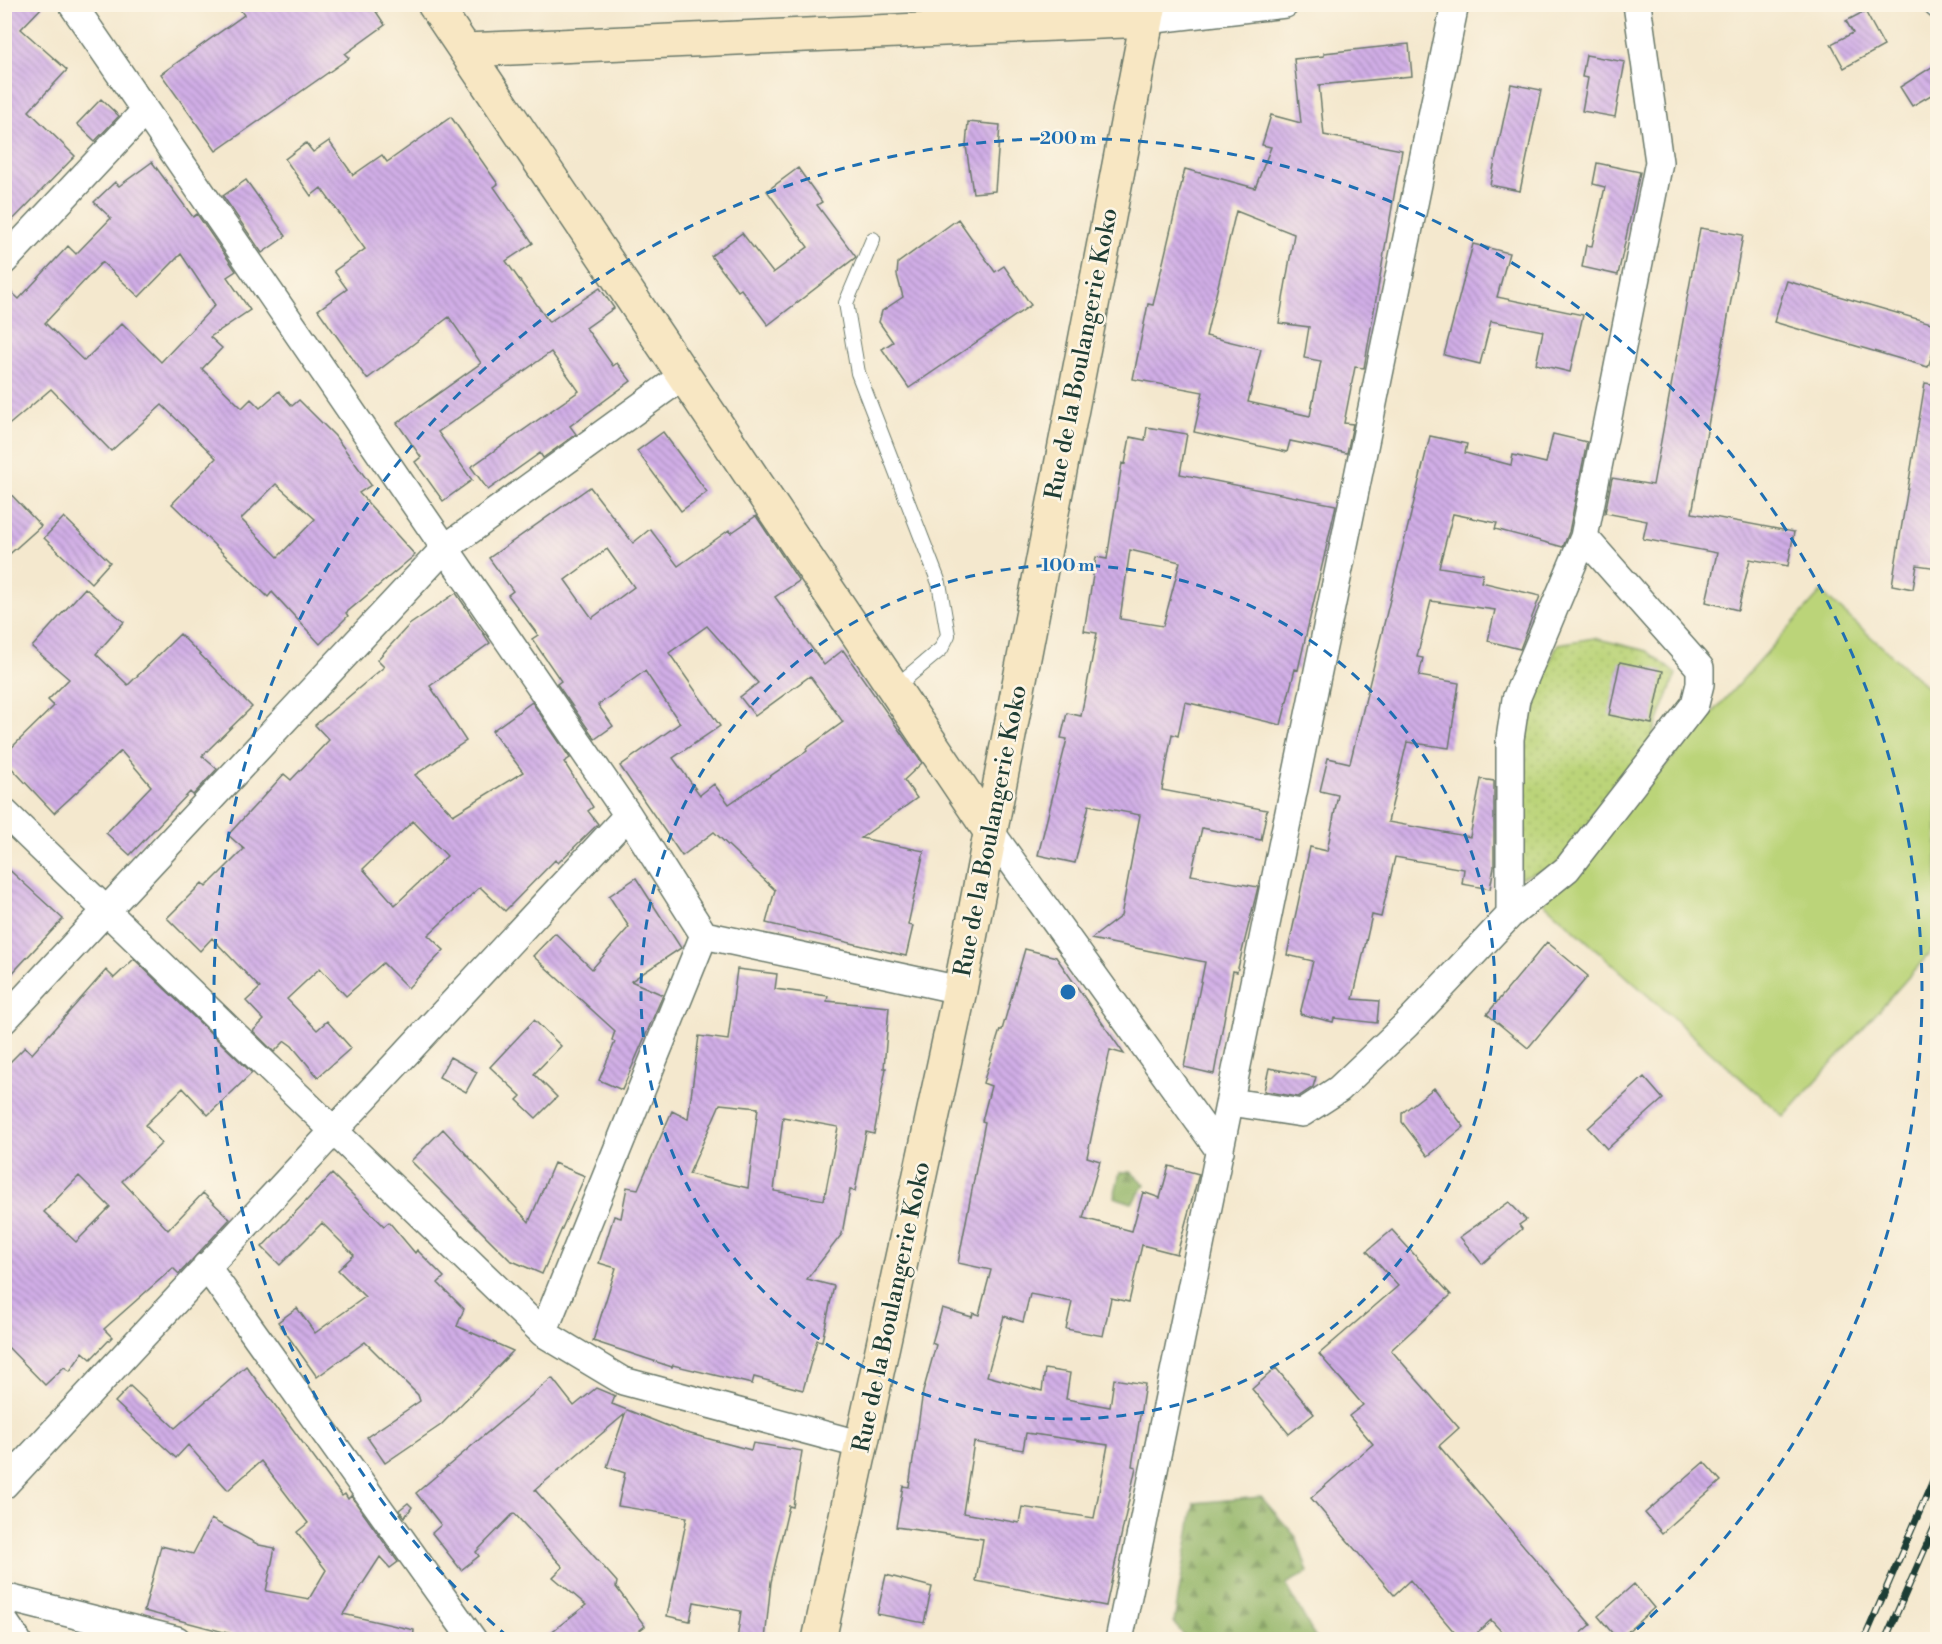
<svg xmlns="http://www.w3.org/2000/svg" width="1942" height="1644" font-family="'Libre Bodoni',serif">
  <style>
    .grass { fill: url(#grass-dots); stroke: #6d8856; stroke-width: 1.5 }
    .forest { fill: url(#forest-firs); stroke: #5a7a4e; stroke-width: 1.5 }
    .park { fill: #bbd479; stroke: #6d8856; stroke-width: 1.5 }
    .building { fill: url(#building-back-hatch); fill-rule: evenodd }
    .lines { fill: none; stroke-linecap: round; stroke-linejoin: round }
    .lane-casing { stroke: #6a796a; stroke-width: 16 }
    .street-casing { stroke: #6a796a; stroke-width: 30 }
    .secondary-casing { stroke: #6a796a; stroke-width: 36 }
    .lane { stroke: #fff; stroke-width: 14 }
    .street { stroke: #fff; stroke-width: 27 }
    .secondary { stroke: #f8e7c3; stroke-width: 33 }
    .rail-casing { stroke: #1f3d34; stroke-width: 7 }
    .rail { stroke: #fcf5e5; stroke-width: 4.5; stroke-dasharray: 14; stroke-linecap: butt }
    .ring { fill: none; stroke: #1f6fb2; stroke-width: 3; stroke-dasharray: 10 8 }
    .labels { text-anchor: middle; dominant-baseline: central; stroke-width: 5; stroke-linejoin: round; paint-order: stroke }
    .street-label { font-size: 24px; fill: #1f3d34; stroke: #fcf5e5 }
    .centre { fill: #1f6fb2; stroke: #fcf5e5; stroke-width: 3 }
    .ring-label { font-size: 18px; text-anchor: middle; font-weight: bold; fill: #1f6fb2; stroke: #fcf5e5; stroke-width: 5; stroke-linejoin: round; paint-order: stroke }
  </style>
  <defs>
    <pattern id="grass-dots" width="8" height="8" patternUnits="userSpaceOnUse" patternTransform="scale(1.5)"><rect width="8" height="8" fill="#bbd479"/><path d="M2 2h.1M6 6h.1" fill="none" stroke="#a0b769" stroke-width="1.8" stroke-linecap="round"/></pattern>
    <pattern id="forest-firs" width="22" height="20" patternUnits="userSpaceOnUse" patternTransform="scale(1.5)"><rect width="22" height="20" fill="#94b669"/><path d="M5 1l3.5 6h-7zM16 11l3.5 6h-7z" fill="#789557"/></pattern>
    <pattern id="building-back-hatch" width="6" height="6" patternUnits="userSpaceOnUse" patternTransform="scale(1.5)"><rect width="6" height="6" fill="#d1aee7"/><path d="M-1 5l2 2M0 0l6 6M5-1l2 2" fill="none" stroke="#a98fbc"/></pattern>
  </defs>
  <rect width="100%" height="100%" fill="#fcf5e5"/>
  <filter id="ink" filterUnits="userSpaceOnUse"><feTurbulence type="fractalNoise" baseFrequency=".0167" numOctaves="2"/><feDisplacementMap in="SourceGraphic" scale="12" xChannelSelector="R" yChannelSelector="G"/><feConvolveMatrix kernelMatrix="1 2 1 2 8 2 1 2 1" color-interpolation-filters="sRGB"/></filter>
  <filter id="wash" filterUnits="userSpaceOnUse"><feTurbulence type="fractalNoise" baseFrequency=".008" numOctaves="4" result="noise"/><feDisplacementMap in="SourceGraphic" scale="24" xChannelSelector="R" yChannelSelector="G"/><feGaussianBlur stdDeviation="1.35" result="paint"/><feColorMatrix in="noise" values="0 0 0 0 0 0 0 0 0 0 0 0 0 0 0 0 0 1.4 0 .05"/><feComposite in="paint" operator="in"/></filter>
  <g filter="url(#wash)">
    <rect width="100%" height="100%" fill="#f4e8ce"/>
    <!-- grass -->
    <path class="grass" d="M1594 638 1647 651 1676 674 1638 772 1563 864 1510 881 1521 727 1558 644Z"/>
    <!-- forest -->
    <path class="forest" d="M1120 1172H1131L1145 1185 1132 1203 1114 1197Z
      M1261 1497 1296 1537 1308 1572 1286 1584 1316 1639H1186L1174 1622 1194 1503Z"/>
    <!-- park -->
    <path class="park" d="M1821 592 1937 696V945L1784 1117 1543 902Z"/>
    <g id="blocks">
      <!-- building -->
      <path class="building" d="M4 4H45L21 29 67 70 29 111 75 156 4 229Z
        M236 4H371L385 25 345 54 349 58 216 151 161 74 244 15Z
        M1865 11 1884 46 1844 68 1831 44 1853 33 1846 21Z
        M1409 44 1412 76 1319 85 1324 135 1402 150 1364 368 1355 367 1344 423 1353 424 1347 453 1290 441 1287 452 1194 432 1203 392 1133 379 1148 304 1153 305 1185 169 1255 188 1271 147 1262 145 1271 115 1301 123 1294 59 1324 56V53ZM1236 211 1294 234 1279 323 1309 327 1304 358 1321 361 1310 416 1248 402 1261 349 1206 336Z
        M1586 55 1625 62 1615 117 1582 111 1588 78 1582 77Z
        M1938 63V91L1912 106 1900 87Z
        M1511 84 1541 90 1520 191 1490 185Z
        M101 99 119 116 95 141 77 124Z
        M451 117 498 184 494 187 533 243 506 261 549 322 600 288 614 308 586 328 613 366 617 363 631 381 570 426 576 434 543 458 540 453 488 490 471 467 579 391 551 352 438 432 472 480 443 501 415 462 421 457 397 423 481 363 449 317 367 379 318 310 347 289 334 271 365 249 321 188 311 196 285 159 306 143 313 152 329 141 353 175 382 155 387 162Z
        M968 122 1000 125 995 191 973 193 966 146Z
        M152 162 193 217 197 214 236 271 227 277 250 310 210 337 222 348 202 369 242 408 251 399 260 408 279 391 292 406 299 400 335 436 371 485 359 493 415 555 346 613 348 616 320 644 272 592 268 597 172 504 216 458 162 405 111 451 51 389 4 429V285L19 299 68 246 76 254 111 218 94 202 115 182 119 186ZM181 254 215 305 161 362 122 323 84 361 45 323 102 262 139 297ZM276 484 315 519 278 557 241 519Z
        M1597 163 1640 172 1618 275 1582 267 1586 245 1592 246 1605 187 1593 184Z
        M798 168 822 202 817 205 856 257 768 325 741 289 738 291 711 256 742 233 773 273 808 247 767 191Z
        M246 180 286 236 262 253 223 196Z
        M958 219 995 272 1004 266 1031 305 909 388 882 349 893 342 879 322 882 311 903 297 897 275 898 263Z
        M1700 228 1743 235 1692 513 1794 532 1788 566 1750 559 1738 610 1706 602 1717 553 1643 539 1647 521 1605 513 1612 478 1653 485Z
        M1473 244 1509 253 1497 297 1583 315 1570 372 1536 364 1543 331 1491 321 1480 364 1444 355Z
        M1787 281 1938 325V337L1928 367 1774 322Z
        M1925 383 1938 385V568L1917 565 1913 589 1892 585Z
        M1147 427 1187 434 1180 474 1336 505 1298 670 1295 669 1281 725 1185 702 1178 736 1172 734 1162 790 1267 810 1261 840 1202 828 1191 875 1258 887 1237 972 1233 971 1214 1074 1184 1067 1205 962 1091 939 1121 916 1140 815 1089 805 1075 863 1038 855 1067 739 1061 738 1067 713 1081 716 1097 633 1084 631 1096 557 1107 559 1122 463 1125 464 1130 437 1145 440ZM1130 550 1180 562 1163 626 1120 619Z
        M663 432 707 492 681 511 637 451Z
        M1553 434 1587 442 1569 532 1563 547 1495 529 1497 523 1453 514 1439 567 1483 574 1481 582 1540 596 1520 649 1488 641 1495 610 1431 601 1417 657 1423 658 1419 676 1459 683 1449 748 1407 742 1388 822 1470 837 1481 779 1494 781V867L1490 889 1462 884 1464 869 1395 857 1381 917 1372 915 1353 999 1379 1001 1377 1023 1334 1018 1333 1022 1300 1014 1313 961 1287 955 1310 847 1327 851 1338 795 1320 791 1328 758 1350 763 1430 436 1467 444 1465 453 1511 465 1513 455 1546 463Z
        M4 487 41 526 4 559Z
        M590 487 633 543 650 529 678 566 729 530 731 533 756 516 799 581 775 597 824 665 843 650 922 763 904 780 917 798 861 838 924 851 908 925 913 926 906 956 766 923 775 890 714 832 682 856 620 766 680 723 645 671 598 705 613 726 595 739 557 684 561 681 532 639 538 635 508 595 513 591 489 558ZM607 549 634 587 592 618 565 580ZM707 626 758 683 740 697 755 716 810 676 843 722 806 749 807 751 729 804 714 784 700 795 673 758 720 726 669 653Z
        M64 517 110 562 91 583 44 538Z
        M85 588 124 622 96 654 128 685 180 634 252 707 202 756 217 769 193 795 190 792 130 855 106 833 151 786 121 751 54 813 4 760V755L54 706 48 700 69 679 32 647Z
        M456 593 490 643 430 686 466 741 415 775 453 815 523 772 492 731 532 702 570 758 564 762 593 807 588 811 598 824 558 863 555 860 505 911 480 887 428 935 444 950 408 988 383 963 346 996 320 968 287 999 317 1030 327 1021 351 1048 318 1077 292 1046 285 1041 274 1052 253 1031 264 1020 246 1001 260 988 212 938 200 951 167 918 202 883 206 887 244 849 228 835 284 774 291 780 329 740 315 725 384 667 377 660 409 625ZM413 821 447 856 395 905 363 869Z
        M1620 662 1663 671 1652 724 1609 715Z
        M4 865 63 919 4 982Z
        M636 878 681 948 631 981 663 995 622 1090 599 1080 615 1042 612 1040 615 1031 533 956 555 933 592 969 629 927 609 896Z
        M1547 942 1588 976 1528 1048 1487 1014Z
        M1025 949 1056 957 1124 1054 1110 1050 1087 1157 1100 1161 1083 1218 1132 1231 1143 1192 1160 1198 1169 1166 1199 1174 1177 1254 1142 1245 1129 1302 1111 1298 1103 1336 1066 1329 1072 1302 1030 1294 1023 1322 1004 1316 987 1376 1042 1391 1045 1369 1070 1373 1066 1399 1110 1407 1114 1379 1145 1384 1132 1466 1136 1467 1106 1606 976 1581 983 1539 896 1527 903 1486 909 1487 923 1392 936 1345 932 1343 942 1308 972 1317 973 1313 979 1315 991 1270 958 1263 985 1122 982 1121 991 1086 983 1083 1000 1030H1002ZM1026 1433 1108 1445 1094 1518 1022 1507 1019 1523 963 1513 974 1442 1023 1450Z
        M134 959 252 1073 208 1115 183 1088 145 1125 162 1143 122 1181 168 1230 203 1193 230 1219 179 1274 173 1268 104 1329 112 1337 91 1359 83 1352 70 1371 64 1367 45 1385 4 1343V1068L25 1047 32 1054 106 970 114 978ZM79 1176 110 1207 76 1242 44 1212Z
        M737 969 777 974 775 989 828 996 827 1001 889 1007 884 1068H886L874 1134 866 1132 855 1191 850 1190 842 1234 807 1279 834 1286 822 1341 817 1340 803 1390 754 1377 752 1384 673 1365 672 1367 593 1341 616 1268 599 1263 614 1216 621 1218 627 1187 638 1189 672 1111 688 1119 699 1036 728 1040ZM720 1104 758 1108 748 1188 689 1174ZM783 1117 838 1127 824 1200 774 1191Z
        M534 1020 561 1046 534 1074 557 1097 536 1118 517 1100 521 1096 490 1067Z
        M450 1057 477 1072 466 1092 439 1077Z
        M1269 1068 1316 1077 1313 1087 1298 1097 1264 1091Z
        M1644 1077 1663 1099 1607 1149 1588 1128Z
        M1434 1088 1464 1127 1428 1156 1402 1122V1113Z
        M443 1129 529 1222 554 1163 585 1176 542 1274 510 1260 411 1161Z
        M332 1174 384 1226 389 1222 415 1253 417 1250 444 1277 438 1283 464 1309 457 1326 513 1351 441 1425 385 1463 367 1437 420 1401 418 1395 365 1342 317 1377 278 1322 297 1308 315 1333 365 1297 338 1270 354 1255 322 1223 280 1265 262 1247Z
        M1509 1202 1526 1220 1519 1225 1522 1229 1482 1264 1460 1237Z
        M1392 1230 1451 1295 1391 1350 1459 1428 1439 1446 1591 1625 1573 1640H1509L1491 1620 1469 1640H1461L1410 1580 1394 1595 1311 1498 1373 1444 1349 1416 1363 1405 1319 1354 1398 1286 1367 1251Z
        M246 1366 342 1496 345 1494 348 1499 351 1496 398 1562 390 1568 380 1557 343 1614 414 1630 413 1640H254L144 1611 161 1546 193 1554 211 1519 259 1545 275 1548 266 1591 309 1599 326 1570 297 1532 308 1523 261 1461 228 1490 188 1445 176 1458 115 1402 130 1386 175 1428Z
        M1276 1368 1314 1414 1289 1434 1252 1389Z
        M552 1378 574 1406 596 1388 615 1396 612 1404 683 1432 751 1450 753 1443 802 1451 793 1507 789 1506 771 1582 765 1640H737L741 1611 694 1602 690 1621 667 1616 687 1517 618 1506 625 1473 607 1467 625 1414 535 1490 617 1582 616 1587 645 1626 627 1640H541L586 1605 553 1577 563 1567 514 1513 476 1552 479 1556 461 1570 432 1533 441 1525 416 1493Z
        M1704 1462 1721 1481 1662 1533 1645 1513Z
        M408 1503 412 1507 405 1517 399 1510Z
        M886 1575 932 1587 924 1623 877 1614Z
        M1634 1584 1654 1608 1618 1640 1598 1616Z"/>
    </g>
  </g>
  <g filter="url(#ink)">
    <use href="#blocks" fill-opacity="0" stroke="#6a796a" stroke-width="1.5"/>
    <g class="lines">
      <defs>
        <path id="lane" d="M873 239 846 303 858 373 939 583 948 635 941 649 894 688"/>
        <path id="street" d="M72 4 628 815 704 935 960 990
          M1937 4 1938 5
          M1147 20 1285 4
          M4 261 144 112
          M4 812 543 1333 623 1381 862 1445
          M990 831 1220 1151
          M1510 915V739L1516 699 1584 537
          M4 1020 444 549 684 375
          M1231 1102 1302 1113 1339 1089 1406 1025 1510 915 1567 869 1695 704 1700 684V668L1584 537 1659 162 1637 4
          M206 1266 473 1640
          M543 1333 704 935
          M4 1485 628 815
          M4 1597 177 1640
          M4 1621 17 1640
          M1119 1640 1455 4"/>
        <path id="secondary" d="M434 4 990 831
          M465 50 1147 20
          M819 1640 960 990 1150 4"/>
      </defs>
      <!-- lane casing -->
      <use href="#lane" class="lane-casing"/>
      <!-- street casing -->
      <use href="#street" class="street-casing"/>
      <!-- secondary casing -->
      <use href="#secondary" class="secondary-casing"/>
      <!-- lane -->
      <use href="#lane" class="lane"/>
      <!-- street -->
      <use href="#street" class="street"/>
      <!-- secondary -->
      <use href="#secondary" class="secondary"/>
      <defs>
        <path id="rail" d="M1864 1640 1938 1469
          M1885 1640 1938 1519"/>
      </defs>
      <!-- rail casing -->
      <use href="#rail" class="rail-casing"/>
      <!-- rail -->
      <use href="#rail" class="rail"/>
    </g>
  </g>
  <!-- distance rings -->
  <g class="ring">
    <circle cx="1068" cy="992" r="427"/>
    <path d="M508 1637A854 854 0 1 1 1628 1637"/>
  </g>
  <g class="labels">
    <!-- street labels -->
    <g class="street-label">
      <text transform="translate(1082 354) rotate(-79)">Rue de la Boulangerie Koko</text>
      <text transform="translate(991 831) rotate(-79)">Rue de la Boulangerie Koko</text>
      <text transform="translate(892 1307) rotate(-78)">Rue de la Boulangerie Koko</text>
    </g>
  </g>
  <circle cx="1068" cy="992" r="9" class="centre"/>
  <g class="ring-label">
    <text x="1068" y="144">200 m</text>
    <text x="1068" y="571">100 m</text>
  </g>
  <!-- margin -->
  <rect width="1942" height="1644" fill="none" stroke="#fcf5e5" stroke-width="24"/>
</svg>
